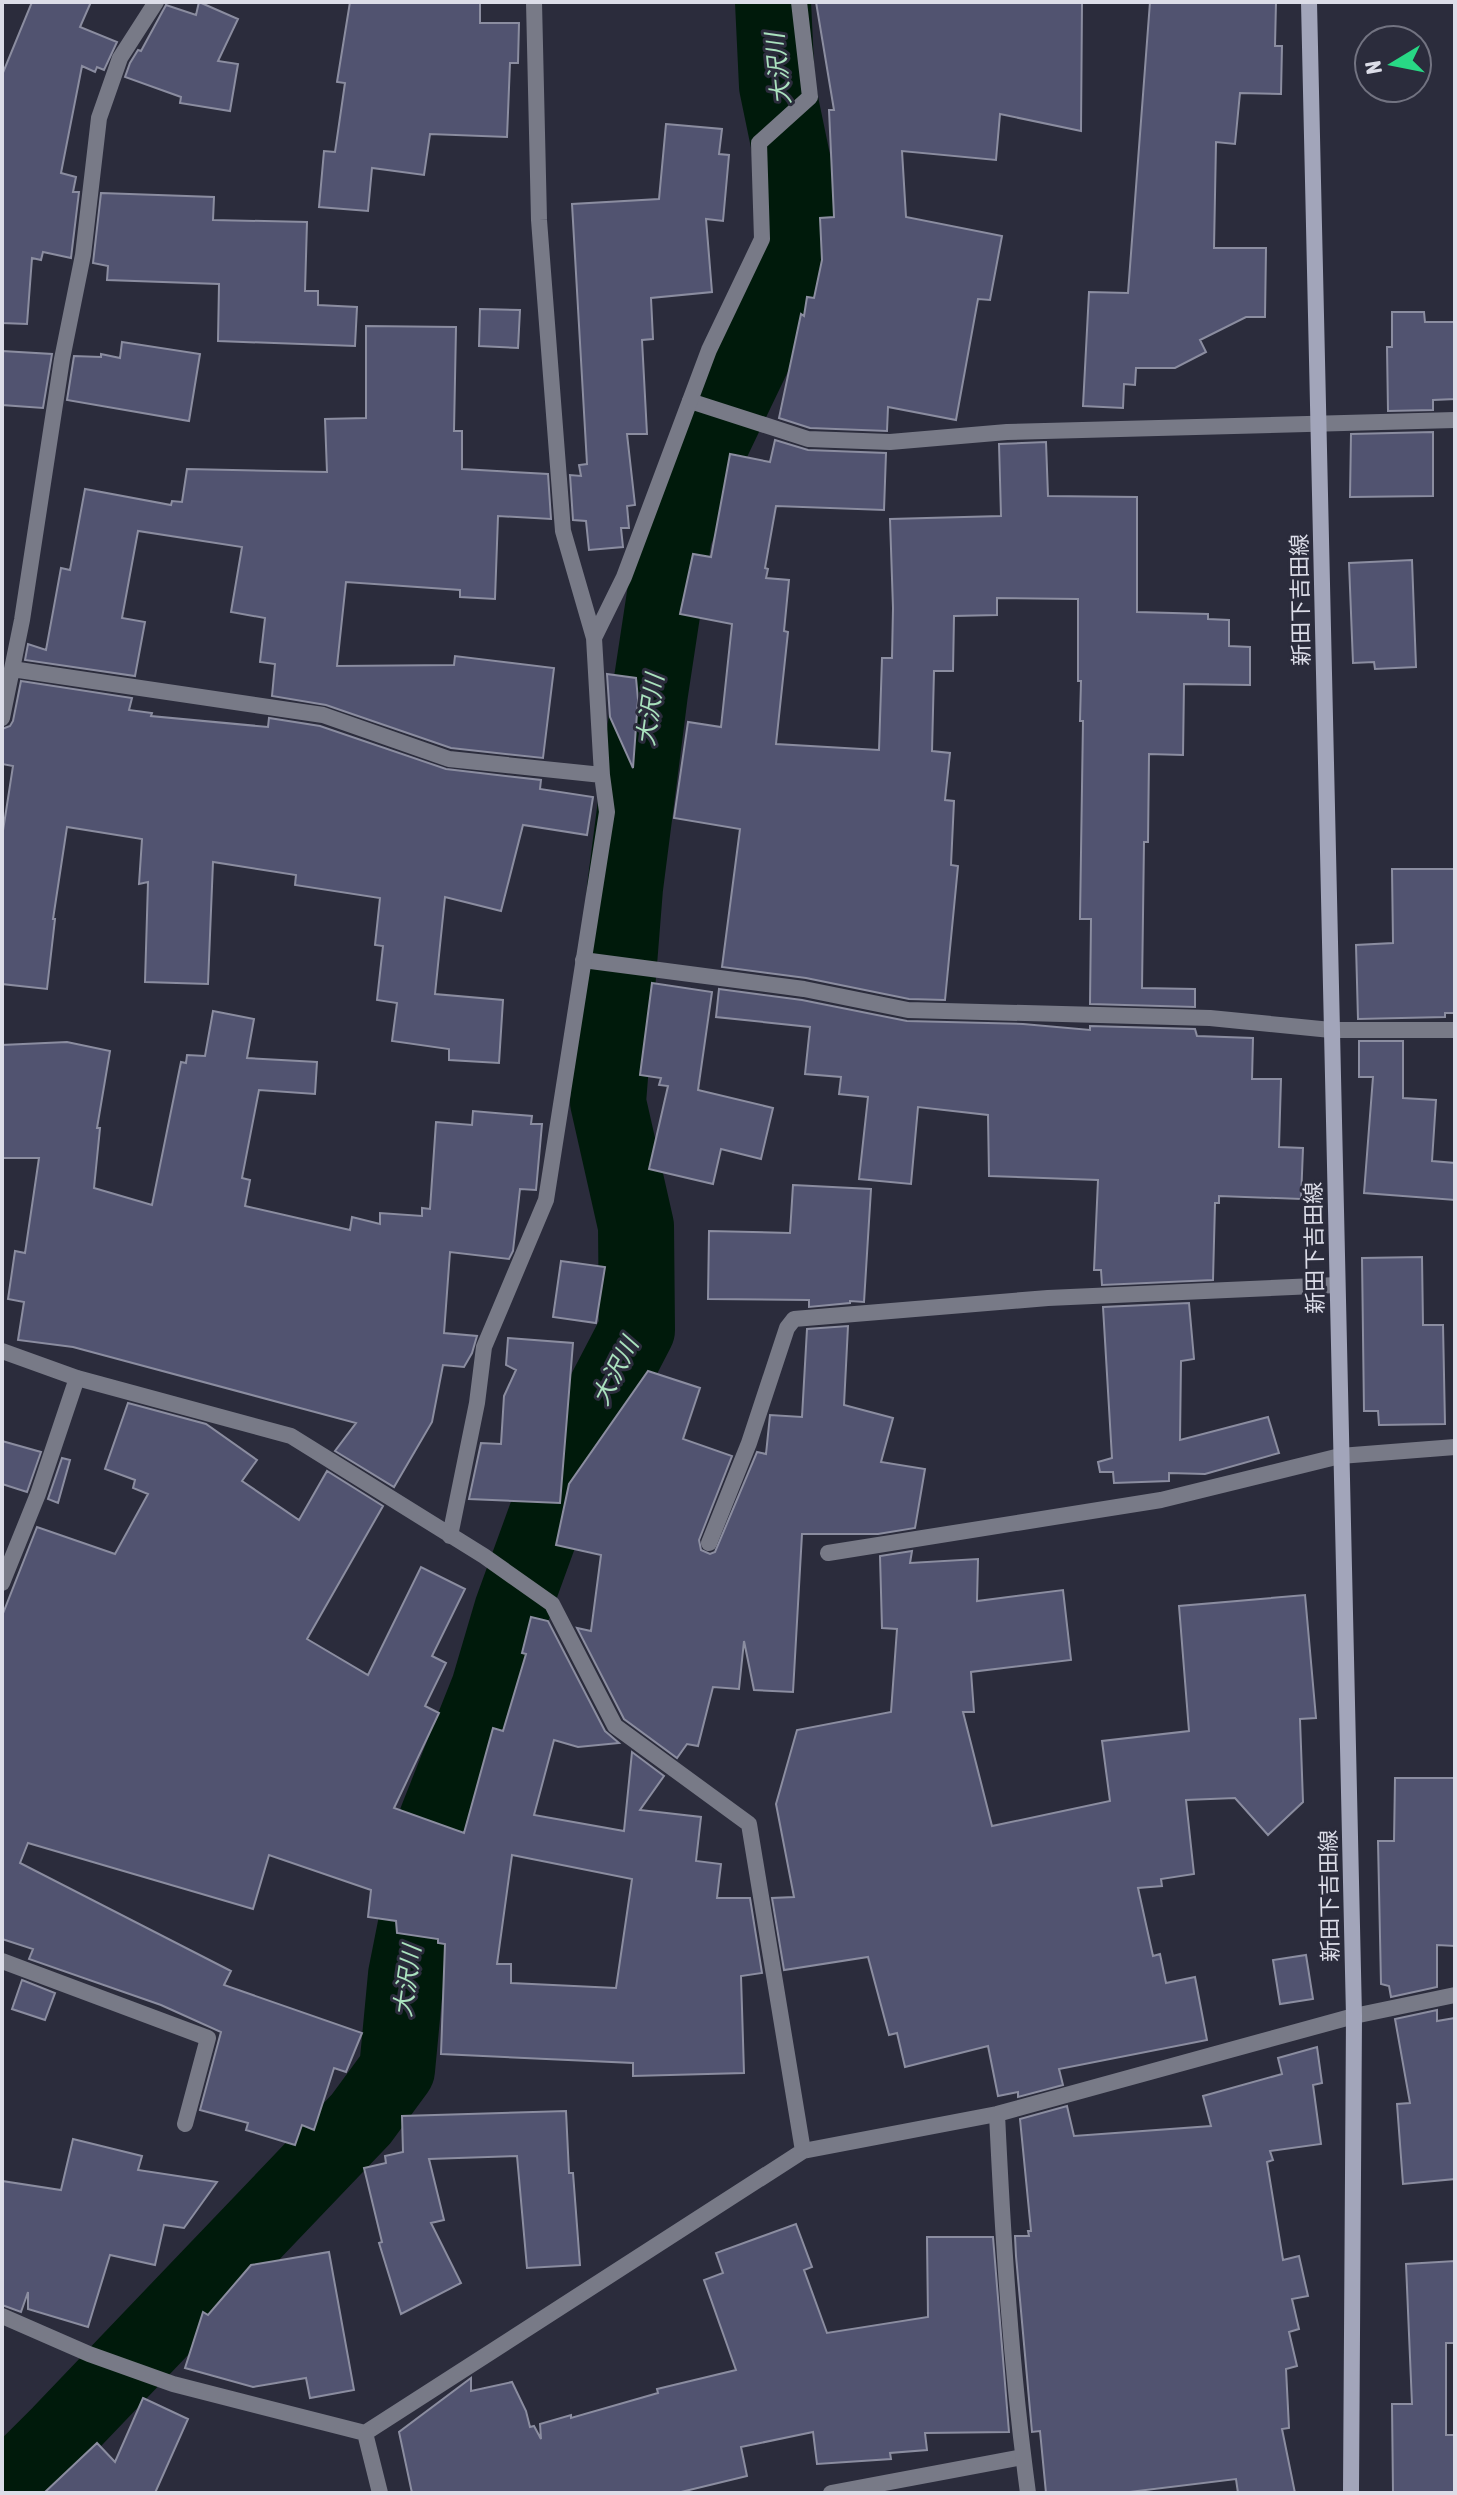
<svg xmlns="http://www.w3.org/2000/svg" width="1457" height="2495" font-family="'Asap Condensed','Noto Sans JP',sans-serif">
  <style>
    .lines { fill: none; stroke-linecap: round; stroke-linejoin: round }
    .river { stroke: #001a0b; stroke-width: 76 }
    .building { fill: #515370; stroke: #8b8da0; stroke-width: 2; fill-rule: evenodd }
    .service { stroke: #787a87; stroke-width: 16 }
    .minor { stroke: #787a87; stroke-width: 16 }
    .secondary { stroke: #a2a5ba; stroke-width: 16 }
    .labels { text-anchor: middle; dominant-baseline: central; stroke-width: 6; stroke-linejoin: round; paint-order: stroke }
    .street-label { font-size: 22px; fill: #dcdde8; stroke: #2b2c3c }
    .water-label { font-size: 24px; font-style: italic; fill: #aae2be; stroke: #2b2c3c }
  </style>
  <rect width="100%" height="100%" fill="#2b2c3c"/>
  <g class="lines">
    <!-- river -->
    <path class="river" d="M2 2492 60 2434 361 2119 397 2070 406 1975 437 1819 489 1688 512 1610 560 1478 637 1330 636 1226 608 1102 625 888 650 693 674 535 703 461 803 252 794 168 777 86 773 2"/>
  </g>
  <!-- building -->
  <path class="building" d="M32 2H91L80 27 117 42 104 70 97 67 95 72 82 66 61 173 76 177 73 192H79L71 258 43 252 41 260 32 258 27 324 2 323V75Z
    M199 2 238 19 218 61 238 64 230 111 180 103 181 97 125 77 130 63 138 50 141 51 166 5 196 15Z
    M350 2H480V23H519L518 63H510L507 137 430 134 424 175 372 168 368 211 319 207 324 151 335 152 345 83 337 82Z
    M816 2 1082 3 1081 131 1000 114 996 160 902 151 906 217 1002 236 990 300 978 299 956 420 888 407 887 431 810 428 779 418 801 314 804 316 807 297 814 298 822 260 820 218 834 217 829 110H834Z
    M1150 2H1276L1275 46H1282L1281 94 1240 93 1235 144 1216 142 1214 248H1266L1265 317H1246L1200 340 1206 352 1175 368H1136L1135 385 1124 384 1123 408 1083 406 1089 292 1128 293Z
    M666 124 722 129 719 154 729 155 723 221 706 219 712 292 651 298 653 339 642 340 647 434H627L635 505 627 506 629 528H621L623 547 589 550 586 521 573 520 570 475 581 476 579 465 587 464 572 204 659 199Z
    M101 193 214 197 213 220 307 222 305 291H318V305L357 307 355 346 218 341 219 284 107 280 108 266 93 263Z
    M480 309 520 310 518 348 479 346Z
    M1392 312H1424L1425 322H1455V399L1433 400V410L1388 411 1387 347H1392Z
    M366 326 456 327 454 431H462V469L548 474 551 519 498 516 495 599 460 597V590L346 582 337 666 454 665 455 656 554 668 543 758 451 748 326 705 272 696 275 664 260 662 265 618 231 612 242 547 138 531 122 618 145 622 135 676 25 660 28 644 46 650 61 568 70 570 85 489 171 505 172 501 182 502 187 469 327 472 325 419 366 418Z
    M122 342 200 354 189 421 67 400 74 356 101 357V354L120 358Z
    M2 351 52 354 43 408 2 405Z
    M1433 432V496L1350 497 1351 434Z
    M775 440 808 450 886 453 884 510 776 506 765 568 768 569 766 578 789 580 784 631 788 632 776 744 879 750 882 658H892L893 608 890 519 1001 516 999 444 1046 442 1048 496 1137 497V612L1208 614V619L1229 620V646L1250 647V685L1184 684 1183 755 1149 754 1148 842H1144L1142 988 1195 989V1007L1090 1004 1091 919H1080L1083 721H1080L1081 681H1078V599L997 598V615L954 616 953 671H934L932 751 950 753 945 800 954 801 951 865 958 866 945 1000 909 999 806 978 722 967 740 829 674 818 688 722 721 727 732 624 680 614 693 554 711 557 730 454 770 462Z
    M1412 560 1416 667 1375 669 1374 662 1353 663 1349 563Z
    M607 674 636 678 638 700 633 768 610 717Z
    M21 681 132 698 129 710 152 713 151 716 268 727 269 718 320 726 446 769 541 780 540 789 593 797 587 835 523 825 501 911 445 897 435 994 503 1000 499 1063 449 1060V1049L392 1041 397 1003 377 1000 383 946 375 945 380 898 295 885 296 875 213 862 208 984 145 982 148 882 139 884 142 839 67 827 53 919H55L47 989 2 984V837L13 766 2 764V729L10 726 13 721Z
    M1392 869H1455V1013H1445V1017L1358 1019 1356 945 1393 943Z
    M652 983 712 992 698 1090 773 1108 761 1159 721 1149 713 1184 649 1169 668 1086 659 1085 661 1078 640 1075Z
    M719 989 802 1000 907 1021 1023 1024 1090 1030V1026L1195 1029 1197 1036 1253 1038 1252 1079H1281L1279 1147 1303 1148 1301 1199 1219 1196V1203H1215L1213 1280 1102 1285 1101 1270H1094L1098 1180 989 1176 988 1115 918 1107 911 1184 859 1179 868 1097 839 1094 841 1077 805 1074 810 1027 716 1017Z
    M213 1011 254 1019 247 1058 317 1062 315 1094 259 1090 242 1178 250 1180 245 1206 350 1230 352 1217 380 1224V1213L422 1216V1208L430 1209 436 1122 472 1125 473 1111 532 1116 531 1124H542L536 1190 520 1189 513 1251 509 1259 450 1252 444 1333 477 1336 472 1353 464 1367 443 1365 432 1422 394 1487 335 1451 356 1423 73 1347 18 1340 24 1302 8 1299 15 1251 25 1253 39 1158H2V1045L67 1042 110 1051 97 1128H100L94 1188 152 1205 181 1062 186 1063 187 1055 205 1056Z
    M1359 1041H1403V1098L1436 1100 1432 1161 1455 1163V1200L1364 1193 1373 1077H1359Z
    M793 1185 871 1189 864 1302 850 1301V1303L809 1307V1300L708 1299 709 1231 790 1233Z
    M1422 1257 1423 1325H1443L1445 1424 1379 1425 1378 1411H1364L1362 1258Z
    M561 1261 605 1267 596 1323 553 1317Z
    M1189 1303 1194 1359 1181 1361 1180 1440 1268 1417 1279 1453 1205 1474 1169 1473V1481L1114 1483 1113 1472H1100L1098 1462 1112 1458 1103 1307Z
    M848 1326 844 1405 893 1418 881 1462 925 1469 915 1528 878 1534H802L793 1692 754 1690 744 1641 739 1689 713 1687 698 1746 687 1744 677 1758 624 1719 577 1628 591 1631 601 1555 556 1545 569 1484 648 1371 700 1388 683 1439 732 1456 699 1540 701 1550 710 1554 715 1552 757 1452 766 1454 770 1415 802 1417 807 1329Z
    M508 1338 573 1343 560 1503 469 1499 481 1443 501 1444 504 1396 516 1370 506 1365Z
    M128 1403 206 1424 257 1460 242 1481 299 1520 327 1471 383 1506 307 1639 368 1675 421 1567 465 1589 432 1656 446 1663 425 1706 439 1713 394 1808 464 1833 493 1728 503 1731 526 1654 522 1653 531 1617 548 1621 605 1731 619 1743 578 1747 554 1740 534 1815 624 1831 632 1752 664 1776 640 1810 701 1817 696 1861 721 1864 717 1898H750L762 1973 741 1976 744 2073 633 2076V2063L441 2054 445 1944 438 1943V1939L397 1933 396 1921 368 1917 371 1890 269 1855 253 1909 28 1843 20 1863 231 1971 224 1985 362 2033 346 2072 334 2068 314 2130 302 2125 295 2145 246 2130 248 2123 200 2110 221 2032 161 2005 29 1959 33 1949 2 1939V1616L37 1527 115 1554 148 1494 133 1488 135 1480 105 1469ZM512 1855 632 1879 616 1988 511 1983V1964H497Z
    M2 1441 41 1452 27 1492 2 1484Z
    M62 1458 70 1460 58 1503 48 1499Z
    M912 1551 910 1563 978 1559 977 1601 1063 1590 1071 1660 971 1672 974 1712H963L992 1826 1110 1801 1102 1741 1189 1731 1179 1606 1305 1595 1316 1718 1300 1719 1303 1802 1268 1835 1235 1798 1186 1800 1194 1874 1161 1879 1162 1886 1138 1888 1153 1956 1160 1954 1166 1983 1195 1977 1207 2040 1059 2069 1063 2085 1018 2097V2092L998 2096 988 2046 905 2067 897 2033 889 2035 868 1957 784 1970 772 1898 794 1897 776 1804 797 1730 891 1712 897 1629 882 1628 880 1556Z
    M1395 1778H1455V1946L1437 1945V1987L1391 1997 1389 1986 1381 1984 1378 1841H1394Z
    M1306 1955 1313 1999 1280 2004 1273 1960Z
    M22 1980 55 1993 45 2020 12 2009Z
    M1437 2010V2021L1455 2018V2179L1403 2184 1397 2104 1410 2103 1395 2019Z
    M1317 2047 1322 2083 1313 2085 1321 2144 1270 2151 1273 2160 1267 2162 1283 2260 1299 2256 1308 2296 1292 2299 1299 2329 1289 2332 1297 2366 1286 2369 1289 2428 1282 2429 1295 2493H1238L1236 2479 1121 2493H1046L1040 2431 1032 2432 1016 2256 1015 2236H1029L1028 2231H1031L1020 2119 1067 2106 1074 2136 1211 2126 1203 2096 1282 2074 1278 2058Z
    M566 2111 569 2173H573L580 2265 527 2268 517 2156 429 2159 444 2220 431 2223 461 2283 401 2314 379 2243 382 2242 364 2168 386 2163 385 2156 403 2152 402 2116Z
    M73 2139 142 2156 138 2170 217 2182 184 2228 164 2225 155 2265 110 2255 88 2327 28 2309V2292L21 2312 2 2305V2181L61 2190Z
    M796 2224 812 2267 804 2270 827 2333 928 2317 927 2237H993L1009 2432 925 2433 927 2450 890 2453 891 2459 817 2464 813 2432 741 2447 747 2476 677 2493H412L399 2432 471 2378V2391L512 2382 526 2411 530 2427 534 2426 541 2439 540 2424 571 2415V2418L658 2393 657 2389 736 2370 704 2280 723 2273 716 2253Z
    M329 2252 354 2390 310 2398 306 2378 253 2387 185 2368 203 2312 208 2315 251 2265Z
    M1455 2261V2343H1446V2435H1455V2493H1393L1392 2404H1412L1406 2264Z
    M143 2398 188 2419 155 2493H44L97 2443 115 2462Z"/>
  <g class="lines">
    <!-- service -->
    <path class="service" d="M690 401 808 439 890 442 1007 432 1455 420
      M583 960 804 989 908 1010 1210 1018 1331 1030H1455
      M709 1543 749 1443 787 1328 794 1319 1048 1298 1337 1285
      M828 1553 1161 1500 1340 1456
      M2 1961 208 2038 185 2124
      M831 2493 1023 2457"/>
    <!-- minor -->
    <path class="minor" d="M534 2 539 220 563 531 594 638
      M12 669 323 715 449 759 602 775
      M2 718 22 620 62 359 83 255 99 118 120 58 156 2
      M2 1351 77 1378 291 1436 484 1556 552 1604 615 1726 749 1824 803 2151
      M1340 1456 1455 1447
      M450 1536 477 1403 484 1347 546 1200 607 812 602 775 594 638 624 577 709 350 762 239 759 143 810 97 799 2
      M2 1583 38 1494 77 1378
      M997 2114C1003 2241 1011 2367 1028 2493
      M2 2316 89 2354 173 2384 365 2433 803 2151 997 2114 1354 2016 1455 1995
      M365 2433 380 2493"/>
    <!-- secondary -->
    <path class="secondary" d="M1309 2 1354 2016 1351 2493"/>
  </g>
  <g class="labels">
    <!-- street labels -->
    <g class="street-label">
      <text transform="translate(1300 600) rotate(-91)">新田下吉田線</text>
      <text transform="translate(1314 1248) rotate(-91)">新田下吉田線</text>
      <text transform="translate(1329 1896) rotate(-91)">新田下吉田線</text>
    </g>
    <!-- water labels -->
    <g class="water-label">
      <text transform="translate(778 69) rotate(-96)">大沢川</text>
      <text transform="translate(650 710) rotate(-82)">大沢川</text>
      <text transform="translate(615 1371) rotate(-63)">大沢川</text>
      <text transform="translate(407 1981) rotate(-82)">大沢川</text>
    </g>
  </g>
  <!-- border -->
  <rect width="1457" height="2495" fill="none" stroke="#dcdde8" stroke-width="8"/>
  <!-- north arrow -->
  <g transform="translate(1393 64) rotate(260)"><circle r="38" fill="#2b2c3c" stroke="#727381" stroke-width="2"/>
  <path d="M0-6L14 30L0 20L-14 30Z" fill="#28d885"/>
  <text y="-12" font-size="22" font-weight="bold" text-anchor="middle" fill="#dcdde8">N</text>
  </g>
</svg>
